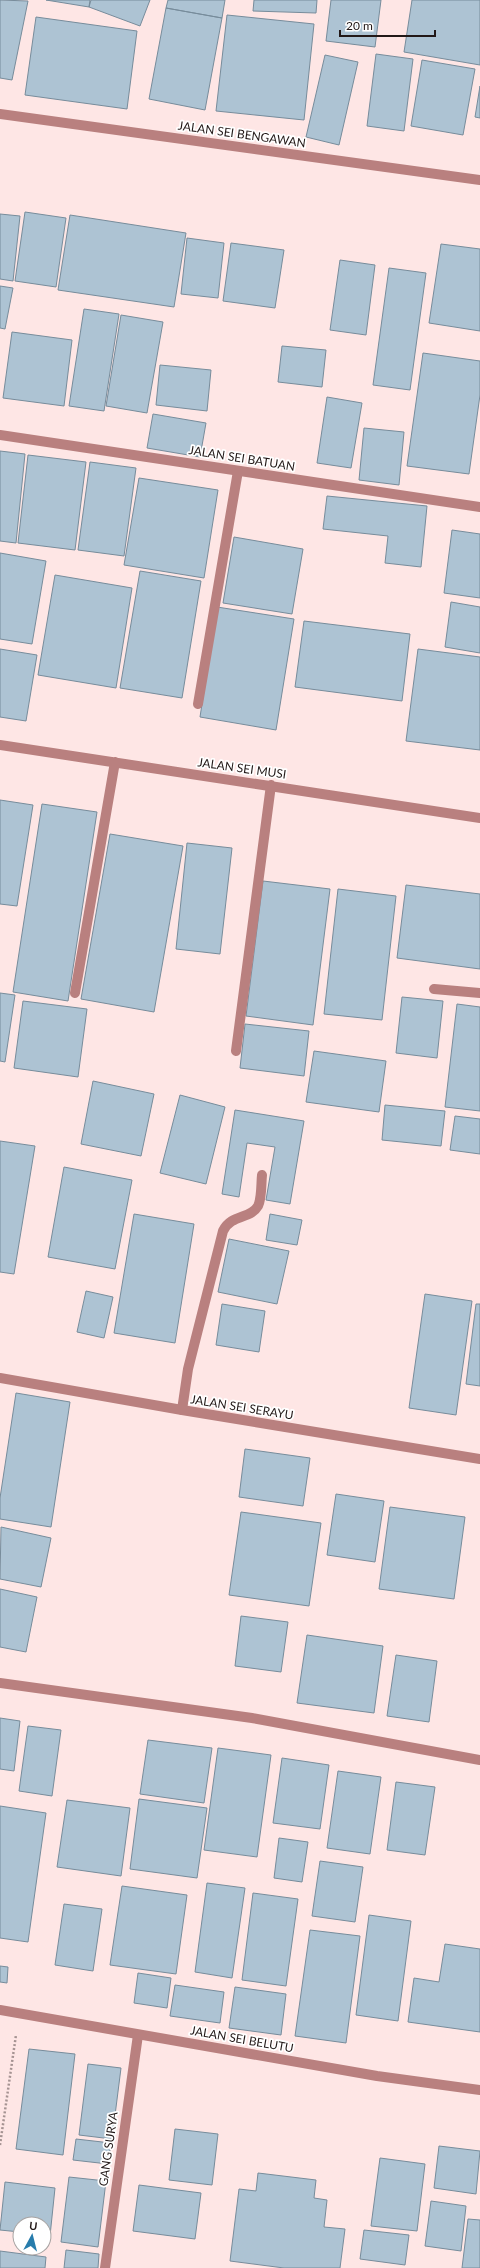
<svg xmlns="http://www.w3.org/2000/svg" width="480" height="2268" font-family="Lato,sans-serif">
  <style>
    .building { fill: #adc3d3; stroke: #778c9b }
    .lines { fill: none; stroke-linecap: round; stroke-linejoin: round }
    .path { stroke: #a59392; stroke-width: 2.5; stroke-dasharray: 2 2; stroke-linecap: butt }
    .service { stroke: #b9807f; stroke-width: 10 }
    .minor { stroke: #b9807f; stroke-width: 10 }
    .tertiary { stroke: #b9807f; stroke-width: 10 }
    .labels { text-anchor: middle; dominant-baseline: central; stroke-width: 3.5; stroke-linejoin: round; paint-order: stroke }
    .street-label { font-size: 12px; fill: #221817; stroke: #fff }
  </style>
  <rect width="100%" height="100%" fill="#fee6e5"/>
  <!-- building -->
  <path class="building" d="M0 0 28 1 12 80 0 78Z
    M46 0H90L89 7Z
    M91 0H150L140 26 89 7Z
    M168 0H225L222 18 166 8Z
    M254 0H317L316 13 253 11Z
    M331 0H381L375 47 326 41Z
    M412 0H480V65L404 52Z
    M166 8 222 18 205 110 149 99Z
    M227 15 314 24 304 120 216 111Z
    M36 17 137 31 127 109 25 95Z
    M376 54 413 59 404 131 367 126Z
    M325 55 358 62 339 145 306 137Z
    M422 60 475 69 463 135 411 126Z
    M480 86V118L475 117Z
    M25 212 66 218 56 287 15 281Z
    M0 214 20 216 13 281 0 279Z
    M70 215 186 233 174 307 58 290Z
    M187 238 224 243 218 298 181 294Z
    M231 243 284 250 275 308 223 301Z
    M441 244 480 249V331L429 323Z
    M340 260 375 265 366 335 330 330Z
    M389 268 426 273 410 390 373 385Z
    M0 286 13 288 5 329 0 328Z
    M84 309 119 314 104 411 69 406Z
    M121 315 163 322 147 413 106 406Z
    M12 332 72 340 64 406 3 398Z
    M282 346 326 350 322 387 278 382Z
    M423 353 480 361V395L469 474 407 466Z
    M160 365 211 370 207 411 156 405Z
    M327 397 362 403 351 468 317 463Z
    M153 414 206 423 200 457 147 448Z
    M364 428 404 432 399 485 359 480Z
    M0 451 25 454 16 543 0 541Z
    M28 455 86 462 75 550 18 543Z
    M90 462 136 468 124 556 78 550Z
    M139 478 218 490 204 578 124 565Z
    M327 496 427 506 421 567 385 563 388 536 323 529Z
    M452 530 480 534V598L444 593Z
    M234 537 303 549 292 614 223 603Z
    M0 553 46 561 32 644 0 639Z
    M140 571 201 581 182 698 120 688Z
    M55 575 132 588 116 688 38 675Z
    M451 602 480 607V653L445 647Z
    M217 607 294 619 276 730 200 717Z
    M304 621 410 634 402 701 295 687Z
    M0 649 37 655 26 721 0 717Z
    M418 649 480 657V750L406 741Z
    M0 800 33 805 17 906 0 904Z
    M42 804 97 812 68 1001 13 992Z
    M110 834 183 846 154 1012 81 999Z
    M187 843 232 848 220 954 176 949Z
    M263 881 330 889 313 1025 246 1016Z
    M406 885 480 894V969L397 958Z
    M338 889 396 896 382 1020 324 1014Z
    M0 993 15 995 5 1062 0 1061Z
    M402 997 443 1001 437 1058 396 1053Z
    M23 1001 87 1009 78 1077 14 1068Z
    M457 1004 480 1007V1111L445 1107Z
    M245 1024 309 1031 304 1076 240 1068Z
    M314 1051 386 1061 379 1112 306 1102Z
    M93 1081 154 1094 141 1156 81 1144Z
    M180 1095 225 1107 206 1184 160 1173Z
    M385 1105 445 1111 441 1146 382 1140Z
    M235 1110 304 1121 290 1204 266 1200 275 1147 247 1143 239 1197 222 1194Z
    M455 1116 480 1119V1154L450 1150Z
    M0 1141 35 1146 14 1274 0 1272Z
    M64 1167 132 1180 115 1269 48 1257Z
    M134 1214 194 1224 175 1343 114 1333Z
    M270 1214 302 1220 297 1245 266 1240Z
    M229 1239 289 1251 277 1304 218 1292Z
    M86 1291 113 1297 104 1338 77 1332Z
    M425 1294 472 1301 456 1415 409 1408Z
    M222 1304 265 1311 259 1352 216 1345Z
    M476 1304H480V1386L466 1384Z
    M16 1393 70 1402 51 1527 0 1519V1498Z
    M245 1449 310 1458 303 1506 239 1497Z
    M336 1494 384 1501 375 1562 327 1555Z
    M390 1507 465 1517 454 1599 379 1589Z
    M241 1512 321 1523 309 1606 229 1595Z
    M1 1527 51 1538 41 1587 0 1579Z
    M0 1589 37 1597 26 1652 0 1647Z
    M241 1616 288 1622 281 1672 235 1666Z
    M307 1635 383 1646 374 1713 297 1703Z
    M396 1655 437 1661 429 1722 387 1716Z
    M0 1718 20 1721 14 1771 0 1769Z
    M28 1726 61 1730 52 1796 19 1791Z
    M148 1740 212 1748 204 1803 140 1794Z
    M218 1748 271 1755 257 1857 204 1850Z
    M282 1758 329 1765 320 1829 273 1823Z
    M338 1771 381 1777 370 1854 327 1848Z
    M396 1782 435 1787 425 1855 387 1850Z
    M139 1799 207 1808 197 1878 130 1869Z
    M67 1800 130 1808 121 1876 57 1867Z
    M0 1806 46 1813 28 1942 0 1938Z
    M279 1838 308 1842 302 1882 274 1878Z
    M320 1861 363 1867 355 1922 312 1916Z
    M207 1883 245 1888 232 1978 195 1972Z
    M122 1886 187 1895 176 1974 110 1965Z
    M253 1893 298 1899 286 1986 242 1980Z
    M64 1904 102 1909 93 1971 55 1965Z
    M369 1915 411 1921 398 2021 356 2015Z
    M310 1930 360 1936 346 2043 295 2036Z
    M445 1944 480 1949V2032L408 2022 414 1978 439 1982Z
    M0 1966 8 1967 7 1983 0 1982Z
    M138 1973 171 1978 167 2008 134 2003Z
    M175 1985 224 1992 220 2023 170 2016Z
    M235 1987 286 1994 281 2035 229 2028Z
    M29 2049 75 2054 63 2155 16 2149Z
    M88 2064 121 2068 112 2139 79 2135Z
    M175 2129 218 2134 212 2185 169 2180Z
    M76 2139 111 2143 108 2164 73 2160Z
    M439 2146 480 2151 476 2194 434 2188Z
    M380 2158 425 2164 417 2231 371 2226Z
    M258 2173 316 2180 314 2198 327 2200 324 2227 345 2229 340 2268H284L230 2261 239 2189 256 2191Z
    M69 2177 106 2181 98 2247 61 2242Z
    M5 2182 55 2188 50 2236 44 2235V2224H20V2232L0 2230Z
    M139 2185 201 2193 195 2239 133 2231Z
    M431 2201 466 2206 461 2251 425 2246Z
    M468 2219 480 2220V2268H462Z
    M364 2230 409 2235 405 2265 360 2259Z
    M66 2250 99 2254 98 2268H64Z
    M0 2251 46 2257 45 2268H0Z"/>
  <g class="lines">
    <!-- path -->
    <path class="path" d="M0 2145 16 2035"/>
    <!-- service -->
    <path class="service" d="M182 1410 188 1369 223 1231C231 1214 251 1219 258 1206 262 1198 261 1184 262 1175"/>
    <!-- minor -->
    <path class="minor" d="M0 114 480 180
      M0 435 480 507
      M198 704 238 471
      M0 745 480 818
      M434 989 480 993
      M75 993 115 762
      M236 1051 271 785
      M0 1683 252 1718 480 1760
      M105 2268 138 2035"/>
    <!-- tertiary -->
    <path class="tertiary" d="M0 1378 182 1410 480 1459
      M0 2010 377 2076 480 2090"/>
  </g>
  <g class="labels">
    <!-- street labels -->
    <g class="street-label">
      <text transform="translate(242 134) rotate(8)">JALAN SEI BENGAWAN</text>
      <text transform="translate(242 458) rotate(9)">JALAN SEI BATUAN</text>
      <text transform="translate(242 768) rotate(8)">JALAN SEI MUSI</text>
      <text transform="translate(242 1407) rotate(9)">JALAN SEI SERAYU</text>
      <text transform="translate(242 2039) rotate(10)">JALAN SEI BELUTU</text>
      <text transform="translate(108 2149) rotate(-82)">GANG SURYA</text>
    </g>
  </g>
  <!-- north arrow -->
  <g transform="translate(32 2236) rotate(7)"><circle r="19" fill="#ffffff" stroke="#a7a3a2"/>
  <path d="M0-3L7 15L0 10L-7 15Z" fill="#277cac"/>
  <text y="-6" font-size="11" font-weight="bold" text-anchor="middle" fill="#221817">U</text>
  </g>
  <!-- scale -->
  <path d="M340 30v6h95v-6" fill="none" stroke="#221817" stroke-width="2"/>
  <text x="346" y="30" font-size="12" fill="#221817" stroke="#ffffff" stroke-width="3" paint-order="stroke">20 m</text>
</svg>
